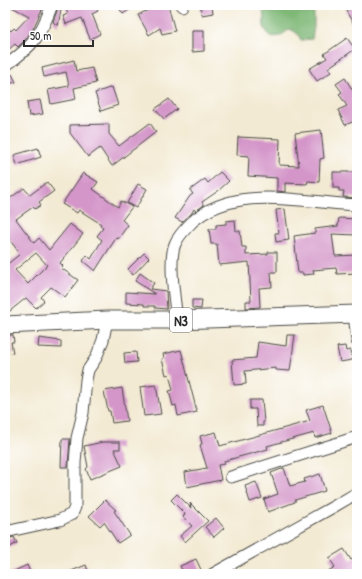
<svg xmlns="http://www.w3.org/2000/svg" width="362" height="579" font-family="'Patrick Hand',sans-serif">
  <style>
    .forest { fill: #7eb776; stroke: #547150 }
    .building { fill: #d496c9; fill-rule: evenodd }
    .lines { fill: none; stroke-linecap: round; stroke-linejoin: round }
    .minor-casing { stroke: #494844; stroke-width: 13 }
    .primary-casing { stroke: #494844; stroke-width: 19 }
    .minor { stroke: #fff; stroke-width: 11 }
    .primary { stroke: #fff; stroke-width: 17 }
    .labels { text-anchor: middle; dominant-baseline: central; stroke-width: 3; stroke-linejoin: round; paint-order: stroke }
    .shield { fill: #fff; stroke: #6b6b6b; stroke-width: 1 }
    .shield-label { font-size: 14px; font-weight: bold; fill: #2b2b2b }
  </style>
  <rect width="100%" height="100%" fill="#fff"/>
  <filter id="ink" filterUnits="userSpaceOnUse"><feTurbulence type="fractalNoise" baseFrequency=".025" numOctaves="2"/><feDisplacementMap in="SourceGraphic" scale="8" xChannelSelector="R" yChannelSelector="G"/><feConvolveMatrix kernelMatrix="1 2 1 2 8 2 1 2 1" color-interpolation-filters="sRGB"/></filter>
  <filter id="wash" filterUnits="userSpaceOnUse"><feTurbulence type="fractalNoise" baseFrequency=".012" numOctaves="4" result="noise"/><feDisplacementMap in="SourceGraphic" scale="16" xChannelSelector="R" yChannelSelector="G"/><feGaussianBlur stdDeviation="0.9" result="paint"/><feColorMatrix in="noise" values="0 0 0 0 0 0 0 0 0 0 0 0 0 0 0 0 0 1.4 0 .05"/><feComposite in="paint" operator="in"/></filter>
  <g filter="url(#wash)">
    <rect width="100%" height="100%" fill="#f3ead3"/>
    <!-- forest -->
    <path class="forest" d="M263 5H314V27L312 39 301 40 297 33 290 29 280 36 270 37 264 27Z"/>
    <g id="blocks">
      <!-- building -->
      <path class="building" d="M8 5H44L33 29 25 40 18 47 15 44 5 53V25L11 31 14 28 16 30 29 16Z
        M59 5H62L58 26 53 22Z
        M64 5H95L98 11 92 14 100 34 90 39 82 18 66 24 63 16 68 14Z
        M117 5H137L123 14Z
        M151 5H168L175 31 162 34 160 28 149 35 138 15 152 8Z
        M200 5H212L213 13 202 15Z
        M357 5V30L346 11Z
        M192 31H204V51L192 52Z
        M347 38 355 49 328 68 331 72 317 81 309 69 327 58 324 54Z
        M74 60 76 71 92 68 96 83 74 88 76 99 51 104 48 90 69 86 66 72 44 77 42 68Z
        M12 74 16 82 5 85V77Z
        M345 78 357 97V120L345 125 338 110 347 106 339 94 342 92 336 84Z
        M112 87 118 105 101 111 95 93Z
        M169 99 177 109 164 119 155 109Z
        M40 100 43 114 29 116 27 102Z
        M150 123 156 132 112 166 100 148 88 157 70 133V125L109 124V134L119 146Z
        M321 130 324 158 320 159 319 182 308 181 307 184 285 183V192L277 191V178L248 176 249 156 237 155 238 137 280 139 279 165 299 166 295 133Z
        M38 148 41 157 17 165 14 155Z
        M220 172 229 181 218 191 202 202 204 205 196 211 194 209 191 214 182 222 175 218 190 196 193 194 190 190 205 179 208 183Z
        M333 172H357V198L343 197 344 191H339V188H333Z
        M83 173 98 182 93 189 118 207 121 201 132 207 122 220 128 225 118 239 116 238 95 271 83 261 87 255 91 259 102 240 97 236 103 228 100 226 101 224 79 210 77 213 62 204Z
        M47 182 54 191 39 202 41 205 35 209 33 207 16 219 34 243 39 238 49 250 70 224 83 234 60 263 63 266 61 268 78 280 65 297 51 287 41 297 44 301 36 308 26 298 5 315V266L20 254 5 233V202L24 188 30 195ZM36 253 47 265 28 284 15 270Z
        M138 184 147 189 136 208 127 203Z
        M285 209 289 240 276 242 275 233H279L276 210Z
        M339 218 357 219V235L332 234 335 256 357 255V273L337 274 336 268 313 270 314 274 303 275V273H298L294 236 315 233V229L338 226Z
        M235 220 236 231H240L242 247H246V255L268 254V252H277V272H271L272 287 259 288 260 307 246 308V301H251L249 262 219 265 217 244H211L209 229H216V225L226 224V221Z
        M144 253 149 258 133 275 128 269Z
        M140 273 154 283 150 289 166 291 167 309 155 308V306H144V304L126 303V292L155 294 135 281Z
        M192 300H202L201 309 192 308Z
        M5 335H13L14 342H11L13 353 5 354Z
        M287 335H295L290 371 276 370V368L245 371 246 384 234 385 232 360 256 358 258 342 286 346Z
        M39 338 61 341V348L38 347Z
        M345 346 346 351 351 350 352 360 340 362 337 347Z
        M181 350 197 412 178 416 176 405 173 406 169 391 173 390 169 374 166 375 162 359 164 358 163 354Z
        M136 352 137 362 125 363 124 353Z
        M156 385 161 414 144 416 140 387Z
        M122 388 127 421 112 423 110 411H108L104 391Z
        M250 400H262L264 422H263V426H257L256 409H250Z
        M323 405 332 433 315 438 314 433 267 446 268 449 224 461 225 464 218 465 221 480 187 487 185 472 207 468 200 445 202 444 200 436 216 432 220 446 310 421 306 410Z
        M62 439H70L68 467H61Z
        M103 442H120V449H114L122 466 90 479 86 469 88 467 84 446Z
        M284 468 290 486 305 482 304 479 320 474 325 491 295 500V502L268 512 264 499 278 494 271 473Z
        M256 482 262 498 250 502 245 486Z
        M177 494 191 508 190 503 208 521 185 542 180 536 192 526 183 517 185 514 171 500Z
        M105 500 116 510 114 511 130 535 118 543 104 522 100 526 89 516Z
        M216 518 224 528 214 537 205 527Z
        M14 537 17 543 5 550V539Z
        M344 549 351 560 357 556V574H323L335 567 329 558Z
        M196 559 203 574H184L180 566Z
        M27 565 31 574H8Z
        M86 565 89 574H64Z"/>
    </g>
  </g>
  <g filter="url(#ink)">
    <use href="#blocks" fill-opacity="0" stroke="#494844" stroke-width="1"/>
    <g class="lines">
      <defs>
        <path id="minor" d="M181 5 182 6
          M5 66C33 46 40 37 52 5
          M354 314 357 341
          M177 320C175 301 168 261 175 244 178 236 186 228 192 222 235 183 304 203 357 205
          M231 477 357 437
          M5 532 60 520 72 514 75 507V463L77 438 83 413 86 380 88 370 96 358 103 340 107 320
          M213 574 333 507 357 493"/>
        <path id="primary" d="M5 325 107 320H177L357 314"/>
      </defs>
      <!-- minor casing -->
      <use href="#minor" class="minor-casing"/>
      <!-- primary casing -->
      <use href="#primary" class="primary-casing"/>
      <!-- minor -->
      <use href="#minor" class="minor"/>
      <!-- primary -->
      <use href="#primary" class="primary"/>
    </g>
  </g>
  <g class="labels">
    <!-- shield labels -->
    <rect class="shield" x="170" y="308" width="22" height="24" rx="3"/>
    <g class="shield-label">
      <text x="181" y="320">N3</text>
    </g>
  </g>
  <!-- margin -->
  <rect width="362" height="579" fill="none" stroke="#fff" stroke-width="20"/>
  <!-- scale -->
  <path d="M24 40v6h69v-6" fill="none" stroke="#2b2b2b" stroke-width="2"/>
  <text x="30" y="40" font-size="12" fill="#2b2b2b" stroke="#ffffff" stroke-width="3" paint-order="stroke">50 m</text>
</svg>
